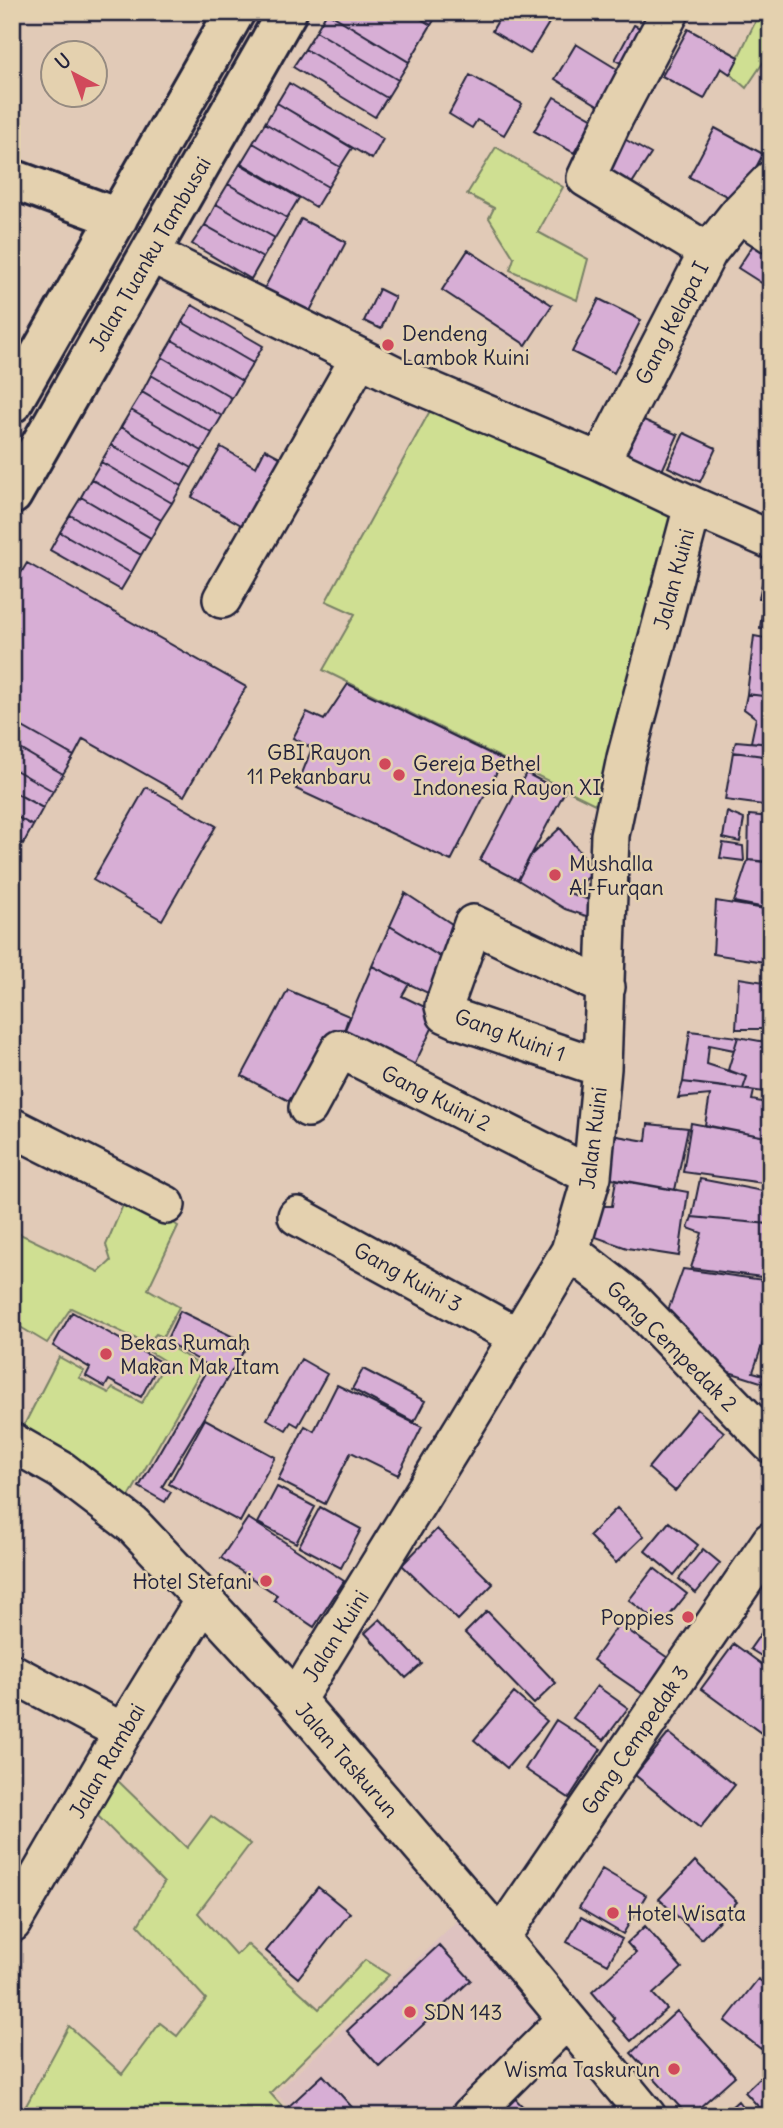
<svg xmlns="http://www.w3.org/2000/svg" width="783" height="2128" font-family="Delius,sans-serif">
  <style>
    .built { fill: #dec2c0 }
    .green { fill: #cfdf92; stroke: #788066; stroke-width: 2 }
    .building { fill: #d7aed5; stroke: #22223b; stroke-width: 2 }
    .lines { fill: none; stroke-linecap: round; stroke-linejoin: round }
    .minor-casing { stroke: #22223b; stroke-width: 42 }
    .major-casing { stroke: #22223b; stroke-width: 44 }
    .minor { stroke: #e4d1af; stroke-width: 37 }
    .major { stroke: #e4d1af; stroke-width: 38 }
    .poi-dot { fill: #d1495b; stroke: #e4d1af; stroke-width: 2.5 }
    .labels { text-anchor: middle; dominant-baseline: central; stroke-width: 5; stroke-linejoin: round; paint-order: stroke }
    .street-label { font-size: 21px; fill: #22223b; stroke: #e4d1af }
    .poi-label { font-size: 21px; fill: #22223b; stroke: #e4d1af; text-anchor: start }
  </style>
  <rect width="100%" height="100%" fill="#e1cab7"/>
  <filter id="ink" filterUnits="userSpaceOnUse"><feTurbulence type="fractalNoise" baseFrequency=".0143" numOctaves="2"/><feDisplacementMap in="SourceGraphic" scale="14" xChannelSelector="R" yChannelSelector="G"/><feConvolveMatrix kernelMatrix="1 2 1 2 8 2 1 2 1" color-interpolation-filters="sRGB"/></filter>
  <g filter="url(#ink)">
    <!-- built -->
    <path class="built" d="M460 1918 556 2024 451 2116H296L276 2093Z"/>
    <!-- green -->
    <path class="green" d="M760 12H771V51L746 88 730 74Z
      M496 147 563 187 538 232 588 259 577 300 510 270 514 258 489 218 494 208 467 194Z
      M431 409 686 518 601 807 323 670 355 614 326 601Z
      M128 1193 178 1226 148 1289 179 1307 163 1337 156 1334 147 1344 71 1308 47 1343 12 1322V1230L99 1272 111 1261 106 1245Z
      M158 1339 203 1367 126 1502 19 1435 59 1357 84 1371 79 1378 109 1393 113 1388 142 1403 166 1362 150 1352Z
      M114 1777 187 1848 211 1816 250 1844 198 1913 236 1955 247 1944 319 2009 365 1960 389 1975 270 2093 291 2116 21 2115 69 2026 122 2074 160 2023 177 2036 206 1999 138 1925 164 1883 92 1810Z"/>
    <!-- building -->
    <path class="building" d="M327 12H410L431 25 409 62Z
      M327 12 409 62 398 80 316 31Z
      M410 12H439L431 25Z
      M503 12H542L552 18 530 54 492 31Z
      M634 25 654 35 636 71 615 60Z
      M688 29 739 57 730 74 721 68 704 99 662 76Z
      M316 31 398 80 387 98 305 49Z
      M576 44 635 80 614 115 555 79Z
      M305 49 387 98 375 117 293 67Z
      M470 75 522 104 504 135 477 120 472 128 449 114Z
      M289 83 383 139 372 159 277 103Z
      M554 97 593 119 574 153 534 131Z
      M277 103 352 148 340 167 265 123Z
      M265 123 340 167 328 187 253 143Z
      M715 128 763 154 738 202 689 177Z
      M612 132 651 154 623 197 588 171Z
      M253 143 328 187 316 207 241 163Z
      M240 164 299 198 287 218 228 184Z
      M228 184 287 218 275 238 216 204Z
      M216 204 275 238 263 258 205 225Z
      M301 219 346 242 309 313 264 289Z
      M205 225 263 258 251 279 192 244Z
      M761 233 771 240V289L738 268Z
      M468 250 552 305 526 345 442 290Z
      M379 289 395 297 381 329 364 321Z
      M599 299 641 320 614 373 572 352Z
      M192 305 263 346 253 363 182 322Z
      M182 322 253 363 242 381 172 340Z
      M172 340 242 381 232 398 162 357Z
      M162 357 232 398 222 416 151 375Z
      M151 375 222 416 212 433 142 392Z
      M142 392 212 433 202 451 131 410Z
      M131 410 202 451 192 468 121 427Z
      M637 417 678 435 661 473 621 456Z
      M121 427 192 468 182 486 111 445Z
      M684 433 716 448 700 482 668 467Z
      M111 445 182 486 172 503 101 462Z
      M221 447 256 467 265 449 289 462 250 530 192 497Z
      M101 462 172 503 161 520 91 479Z
      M91 479 161 520 151 538 81 497Z
      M81 497 151 538 141 555 70 515Z
      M70 515 141 555 131 573 60 532Z
      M60 532 131 573 121 590 50 550Z
      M767 560 771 562V598H759Z
      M27 563 246 687 184 796 83 739 74 756 12 721V588Z
      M764 598H771V630L760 628Z
      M754 636 771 639V697L747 694Z
      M348 684 503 760 451 861 296 789 312 748 293 738 307 712 324 720Z
      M747 694 771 697V744L751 742 756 718 744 709Z
      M12 721 74 756 63 774 12 744Z
      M736 741 771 744V757L733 752Z
      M12 744 63 774 53 791 12 768Z
      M733 752 771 757V806L725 800Z
      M12 768 53 791 43 808 12 791Z
      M526 773 564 793 518 880 480 860Z
      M146 787 216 826 162 920 93 880Z
      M12 791 43 808 33 826 12 814Z
      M727 812 744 819 740 842 723 838Z
      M12 814 33 826 23 844 12 838Z
      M749 815 771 817V862L748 860Z
      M560 828 596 871 569 893 595 902 592 918 565 909 518 880 530 856Z
      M723 843 743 846 744 861 720 858Z
      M748 860 771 863V909L734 902Z
      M405 893 464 932 452 964 390 926Z
      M716 901 771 910V963L713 954Z
      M390 926 452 964 438 998 372 966Z
      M372 966 409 984 402 996 439 1014 410 1074 341 1039Z
      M739 978 771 983V1029H736Z
      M288 990 349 1016 341 1039 302 1108 242 1076Z
      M690 1031 738 1037 734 1050 709 1045 707 1064 747 1077 743 1089 683 1082Z
      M738 1037 771 1043V1093L743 1089 747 1077 728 1070Z
      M683 1082 754 1091 752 1100 771 1104V1138L705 1125 710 1095 678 1098Z
      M691 1123 771 1138V1184L683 1172Z
      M648 1124 688 1128 675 1190 600 1177 611 1135 646 1141Z
      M616 1179 688 1192 679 1256 627 1248 590 1235 599 1206H612Z
      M700 1179 768 1192 769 1224 692 1217Z
      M692 1217 769 1224 771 1228 770 1278 691 1268 702 1233 688 1228Z
      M683 1269 771 1281V1319L753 1372 771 1377 770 1385 710 1366 664 1322Z
      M180 1311 248 1344 162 1487 171 1492 165 1502 139 1487 209 1366 166 1341Z
      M72 1312 160 1362 141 1397 109 1380 105 1387 86 1376 90 1368 53 1346Z
      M301 1359 327 1374 298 1426 291 1422 286 1430 267 1419Z
      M363 1369 425 1401 414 1422 352 1389Z
      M337 1385 422 1427 398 1475 351 1452 325 1504 278 1480 305 1426 314 1431Z
      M697 1409 724 1432 675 1491 648 1468Z
      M205 1419 275 1457 240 1522 169 1484Z
      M277 1487 315 1507 296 1543 258 1523Z
      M320 1507 361 1529 341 1568 299 1546Z
      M617 1508 644 1536 616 1563 589 1536Z
      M248 1518 344 1581 314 1627 274 1600 277 1595 221 1558Z
      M669 1522 698 1545 674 1575 645 1551Z
      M437 1529 493 1584 458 1620 402 1565Z
      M703 1549 720 1563 696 1593 679 1579Z
      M654 1568 687 1594 662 1625 629 1600Z
      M487 1611 556 1683 534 1704 465 1633Z
      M380 1619 422 1664 406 1678 365 1633Z
      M771 1619V1662L750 1649Z
      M619 1624 668 1658 643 1694 593 1660Z
      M734 1644 771 1671V1734L768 1738 701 1689Z
      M597 1686 628 1708 604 1740 573 1718Z
      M514 1693 547 1721 507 1768 474 1740Z
      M556 1720 601 1749 569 1798 525 1769Z
      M669 1733 735 1785 700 1828 635 1775Z
      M695 1861 737 1902 701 1939 659 1899Z
      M602 1869 646 1895 623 1934 579 1908Z
      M318 1887 350 1913 298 1978 266 1951Z
      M581 1917 622 1939 608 1964 567 1942Z
      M645 1926 682 1968 653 1994 667 2009 631 2041 613 2021 615 2019 592 1992 636 1953 627 1943Z
      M439 1945 471 1980 379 2066 347 2031Z
      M758 1979 771 1988V2036L761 2049 725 2021Z
      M677 2011 735 2076 690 2116H688L631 2053Z
      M766 2072 771 2077V2116H767L745 2092Z
      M323 2075 360 2116H296L288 2107Z
      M502 2085 532 2116H471Z
      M738 2101 750 2116H721Z"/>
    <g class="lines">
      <defs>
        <path id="minor" d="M670 12 614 118 586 178 708 252
          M739 213 771 234
          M150 253 399 377 600 462 693 506 771 540
          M600 462 708 252 739 213 771 180
          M222 599 359 359
          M602 1068 457 1019 446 1014 444 1006 473 924 606 987
          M308 1108 340 1049 592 1176
          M12 1127 166 1205
          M297 1216 518 1337
          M570 1251 629 1297 771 1444
          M12 1442 61 1470 133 1525 204 1600 296 1700 500 1938 647 2116
          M12 1673 123 1732
          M296 1700 467 1422 570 1251 592 1176 602 1068 610 835 626 758 693 506
          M12 1923 123 1732 204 1600
          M500 1938 771 1541
          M470 2116 566 2020"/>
        <path id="major" d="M12 179 118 218
          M12 403 235 12
          M12 495 287 12"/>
      </defs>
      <!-- minor casing -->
      <use href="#minor" class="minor-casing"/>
      <!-- major casing -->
      <use href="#major" class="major-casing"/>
      <!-- minor -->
      <use href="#minor" class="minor"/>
      <!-- major -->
      <use href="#major" class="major"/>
    </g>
  </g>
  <!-- markers -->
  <g class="poi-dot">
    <circle cx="388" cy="345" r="7"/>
    <circle cx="385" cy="764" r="7"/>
    <circle cx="399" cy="775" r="7"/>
    <circle cx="555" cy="875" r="7"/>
    <circle cx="106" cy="1354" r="7"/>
    <circle cx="266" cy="1581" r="7"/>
    <circle cx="688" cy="1617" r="7"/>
    <circle cx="613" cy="1913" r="7"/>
    <circle cx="410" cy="2012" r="7"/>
    <circle cx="674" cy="2069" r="7"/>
  </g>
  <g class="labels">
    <!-- street labels -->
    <g class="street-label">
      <text transform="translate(150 254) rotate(-60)">Jalan Tuanku Tambusai</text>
      <text transform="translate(672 323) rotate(-63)">Gang Kelapa I</text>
      <text transform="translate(674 579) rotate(-75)">Jalan Kuini</text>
      <text transform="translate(510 1035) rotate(20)">Gang Kuini 1</text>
      <text transform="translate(436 1098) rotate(27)">Gang Kuini 2</text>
      <text transform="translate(593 1138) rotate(-83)">Jalan Kuini</text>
      <text transform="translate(408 1277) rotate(29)">Gang Kuini 3</text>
      <text transform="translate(672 1346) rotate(45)">Gang Cempedak 2</text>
      <text transform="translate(336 1636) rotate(-58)">Jalan Kuini</text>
      <text transform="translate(635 1740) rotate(-56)">Gang Cempedak 3</text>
      <text transform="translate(347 1760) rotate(49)">Jalan Taskurun</text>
      <text transform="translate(107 1761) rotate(-60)">Jalan Rambai</text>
    </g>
    <!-- poi labels -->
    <g class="poi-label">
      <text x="402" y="333">Dendeng<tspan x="402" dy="24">Lambok Kuini</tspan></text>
      <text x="371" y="752" text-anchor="end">GBI Rayon<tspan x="371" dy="24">11 Pekanbaru</tspan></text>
      <text x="413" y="763">Gereja Bethel<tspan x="413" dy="24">Indonesia Rayon XI</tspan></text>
      <text x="569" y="863">Mushalla<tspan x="569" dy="24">Al-Furqan</tspan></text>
      <text x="120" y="1342">Bekas Rumah<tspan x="120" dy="24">Makan Mak Itam</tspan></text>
      <text x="252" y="1581" text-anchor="end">Hotel Stefani</text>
      <text x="674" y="1617" text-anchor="end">Poppies</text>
      <text x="627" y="1913">Hotel Wisata</text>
      <text x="424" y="2012">SDN 143</text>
      <text x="660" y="2069" text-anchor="end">Wisma Taskurun</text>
    </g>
  </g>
  <!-- margin -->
  <rect width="783" height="2128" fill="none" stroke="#e4d1af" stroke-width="42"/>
  <rect x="21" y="21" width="741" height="2086" fill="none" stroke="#22223b" stroke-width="2.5" filter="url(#ink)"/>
  <!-- north arrow -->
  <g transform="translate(74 74) rotate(319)"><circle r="33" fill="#e4d1af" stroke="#968b81" stroke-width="2"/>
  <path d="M0-5L12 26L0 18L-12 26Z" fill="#d1495b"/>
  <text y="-10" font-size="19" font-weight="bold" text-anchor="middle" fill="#22223b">U</text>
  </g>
</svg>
